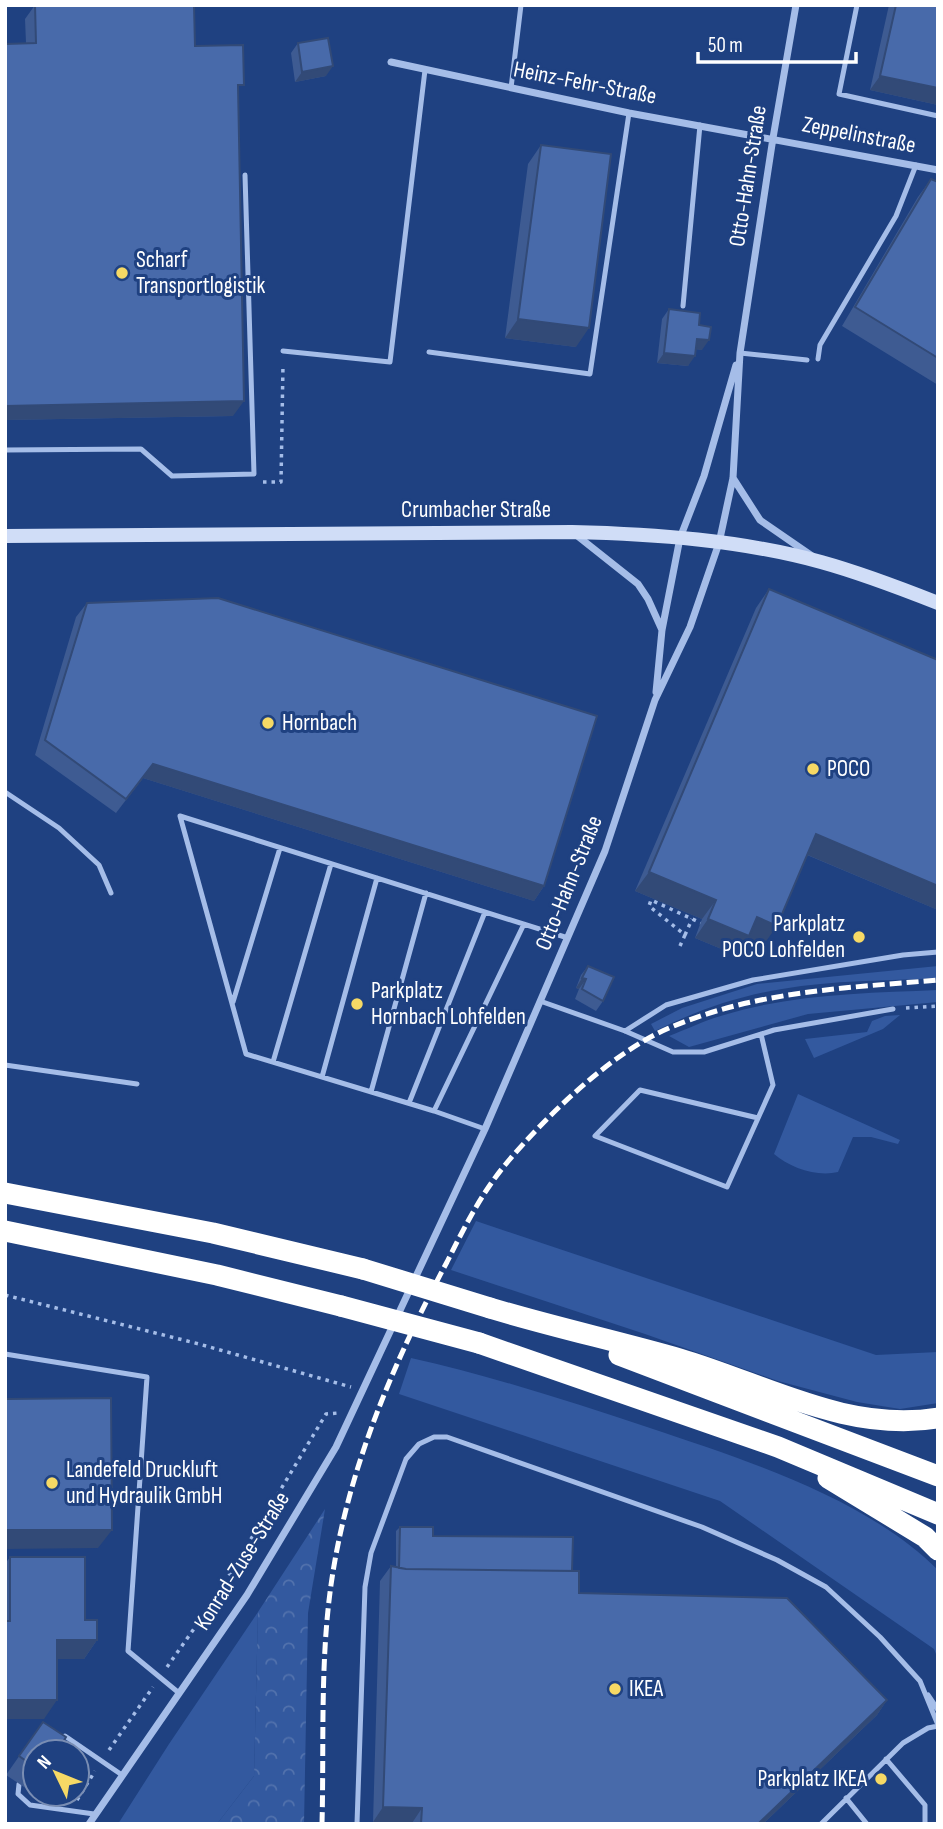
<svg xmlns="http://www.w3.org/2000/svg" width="943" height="1829" font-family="'Sofia Sans Condensed',sans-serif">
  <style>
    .grass { fill: #33599f }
    .forest { fill: url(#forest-crowns) }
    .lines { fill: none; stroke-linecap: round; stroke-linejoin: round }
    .path { stroke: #a5bde8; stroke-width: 3.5; stroke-dasharray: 3.5 5; stroke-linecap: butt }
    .service { stroke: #a5bde8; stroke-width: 5 }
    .minor { stroke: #a5bde8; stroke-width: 7 }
    .secondary { stroke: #d0ddf7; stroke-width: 14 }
    .motorway { stroke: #fff; stroke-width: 21 }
    .rail { stroke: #fff; stroke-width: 5; stroke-dasharray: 12 5; stroke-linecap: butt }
    .motorway-bridge { stroke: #fff; stroke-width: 21 }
    .wall { fill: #3e5b92 }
    .shaded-wall { fill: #324a77 }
    .building { fill: #486aaa; stroke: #324a77; stroke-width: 2 }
    .poi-dot { fill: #f6d965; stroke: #1f4181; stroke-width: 2.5 }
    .labels { text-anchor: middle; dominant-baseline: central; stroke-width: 6; stroke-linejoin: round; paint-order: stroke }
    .street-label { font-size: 23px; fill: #fff; stroke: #1f4181 }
    .poi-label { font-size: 23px; fill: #fff; stroke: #1f4181; text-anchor: start }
  </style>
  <defs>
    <pattern id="forest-crowns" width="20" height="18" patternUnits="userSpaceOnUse" patternTransform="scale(1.75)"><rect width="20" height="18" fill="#33599f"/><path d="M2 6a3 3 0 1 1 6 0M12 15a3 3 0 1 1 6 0" fill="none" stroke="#5272ad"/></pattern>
  </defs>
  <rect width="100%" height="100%" fill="#1f4181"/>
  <!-- grass -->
  <path class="grass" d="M938 966V978C886 981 833 980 782 989 738 996 695 1011 655 1031L651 1024 682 1008 757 984Z
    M938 990V1002L808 1014 689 1047 669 1036C687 1029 706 1020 724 1015 792 994 867 993 938 990Z
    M900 1015 883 1029 814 1058 805 1039 867 1032 872 1021 885 1016Z
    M798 1094 900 1140 898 1144 871 1137H853L838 1172C817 1177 790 1168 774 1154Z
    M476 1221 876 1355 938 1352V1403L900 1409 857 1402 778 1381 645 1334 451 1270Z
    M411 1358C492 1376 571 1402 650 1428 745 1460 866 1498 938 1570V1659L934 1649 720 1501 399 1394Z
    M258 1612 254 1776 217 1824H118L169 1744Z"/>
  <!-- forest -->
  <path class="forest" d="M325 1509 308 1613 304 1824H217L254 1776 258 1612Z"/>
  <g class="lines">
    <!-- path -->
    <path class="path" d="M263 482H281L283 364
      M685 935 692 919
      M680 946 685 935 649 906 651 900 701 923
      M906 1008 938 1006
      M5 1295 199 1344 351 1387
      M167 1667 215 1599 326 1414 338 1413
      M109 1750 153 1687
      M77 1800 95 1771"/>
    <!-- service -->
    <path class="service" d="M857 5 839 94 938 116
      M511 88 521 5
      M683 306 700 125
      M283 351 390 362 425 70
      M429 352 590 374 629 113
      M740 353 807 360
      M818 359 820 345 896 216 916 165
      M5 450 141 449 172 476 254 474 245 175
      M5 792 59 828 99 865 111 893
      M524 924 434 1111 246 1054 180 816 568 938
      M540 1001 625 1031 673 1052H704L774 1030 893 1009
      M233 1002 280 848
      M625 1031 666 1005 753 980 903 955 938 952
      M273 1062 331 864
      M5 1065 137 1084
      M322 1077 377 878
      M371 1092 426 893
      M409 1103 485 912
      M434 1111 485 1129
      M758 1118 640 1090 595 1136 727 1187 773 1085 761 1034
      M5 1354 147 1377 128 1651 179 1693
      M928 1695 938 1710
      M60 1738 65 1736 122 1775
      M886 1759 925 1805V1824
      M19 1784 18 1794 30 1805 94 1814
      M846 1798 867 1824
      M357 1824 365 1587 371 1553 406 1459 419 1444 434 1437H447L702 1527 777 1560 826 1587 880 1637 920 1681 938 1725
      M821 1824 903 1743 928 1728 938 1726"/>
    <!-- minor -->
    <path class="minor" d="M391 62 629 113 938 170
      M733 478 760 520 812 556
      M575 534 638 584 648 599 662 630
      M656 692 662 630 680 538 704 476 736 365
      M89 1824 247 1595 336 1447 485 1129 605 851 655 700 690 627 719 543 733 478 740 353 773 138 796 5"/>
    <!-- secondary -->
    <path class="secondary" d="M5 536 572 532C655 534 741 540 821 562 861 573 900 588 938 603"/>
    <!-- motorway -->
    <path class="motorway" d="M5 1193 213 1233 363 1269
      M5 1231 217 1275 341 1306
      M490 1308C553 1327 617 1341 680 1359 765 1384 847 1433 938 1418
      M479 1343 778 1447 938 1514
      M619 1355 938 1476
      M828 1478 925 1537 938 1550"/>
    <!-- rail -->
    <path class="rail" d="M322 1824C324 1746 320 1663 331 1585 347 1471 393 1363 447 1262 464 1228 481 1194 505 1165 546 1116 611 1053 669 1028 755 991 846 988 938 980"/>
    <!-- motorway-bridge -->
    <path class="motorway-bridge" d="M363 1269 490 1308
      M341 1306 479 1343"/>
  </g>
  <!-- wall -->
  <path class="wall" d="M35 5 195 46 238 92 233 416 5 420V44L26 43 25 19Z
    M889 5H938V105L870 90Z
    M298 43 326 76 295 82 291 53Z
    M541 145 576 347 505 338 528 164Z
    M931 179 938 182V385L842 326 918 197Z
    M669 309 699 325 702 350 696 349 688 366 657 363 662 319Z
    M769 589 938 660V910L807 855 764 944 748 938 736 955 695 938 702 919 635 891 756 608Z
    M87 603 544 886 534 901 143 778 116 813 35 755 76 617Z
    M588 966 603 1001 596 1011 575 999 579 989 576 988 581 975Z
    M400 1527 433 1536 572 1571 579 1593 887 1700 877 1715 763 1824H412V1823L373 1822 380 1581 391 1566 396 1567V1531Z
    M10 1557 85 1620 97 1640 84 1659H57L44 1719H5V1564Z
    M43 1722 35 1752V1784L30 1791 6 1775Z"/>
  <!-- shaded-wall -->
  <path class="shaded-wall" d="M333 66 326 76 295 82 302 72Z
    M880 76 938 88V105L870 90Z
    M518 319 589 328 576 347 505 338Z
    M697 339 709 340 702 350 690 349Z
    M664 353 695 356 688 366 657 363Z
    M244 401 233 416 5 420V406Z
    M153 764 544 886 534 901 143 778 116 813Z
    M816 834 938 886V910L803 853Z
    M649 872 716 900 702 919 635 891Z
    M757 917 777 926 764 944 748 938 736 955 695 938 708 919Z
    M582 978 586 979 579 989 576 988Z
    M5 1530H112L98 1548 5 1549Z
    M57 1640H97L84 1659H44Z
    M5 1700H57L44 1719H5Z
    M887 1700 877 1715 763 1824H758Z
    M383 1807 422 1808 412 1823 373 1822Z"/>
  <!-- building -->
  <path class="building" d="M35 5H194L195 46 243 45 244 85H238L244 401 5 406V44L36 43Z
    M896 5H938V88L880 76Z
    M328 38 333 66 302 72 298 43Z
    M541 145 611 154 589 328 518 319Z
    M931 179 938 182V358L855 307Z
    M669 309 700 313 699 325 711 327 709 340 697 339 695 356 664 353Z
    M769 589 938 660V886L816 834 777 926 757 917 749 936 708 919 716 900 649 872Z
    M218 598 597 716 544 886 153 764 126 799 45 740 87 603Z
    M588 966 614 977 603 1001 582 989 586 979 582 978Z
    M111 1398 112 1530H5V1399Z
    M400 1527H433V1536L573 1537 572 1571 406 1569 399 1568Z
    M10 1557H85V1620H97V1640H57V1700H5V1621H10Z
    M391 1566 406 1569 579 1571V1593L787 1598 887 1700 758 1824H421L422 1808 383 1807Z
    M43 1722 66 1737 57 1752H35V1767L19 1756Z"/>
  <!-- markers -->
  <g class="poi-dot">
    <circle cx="122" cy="273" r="7"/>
    <circle cx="268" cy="723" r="7"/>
    <circle cx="813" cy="769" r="7"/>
    <circle cx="859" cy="937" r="7"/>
    <circle cx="357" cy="1004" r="7"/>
    <circle cx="52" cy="1483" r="7"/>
    <circle cx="615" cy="1689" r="7"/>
    <circle cx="881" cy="1779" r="7"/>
  </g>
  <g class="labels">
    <!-- street labels -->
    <g class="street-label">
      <text transform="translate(585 83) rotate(11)">Heinz-Fehr-Straße</text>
      <text transform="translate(859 135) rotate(11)">Zeppelinstraße</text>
      <text transform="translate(748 176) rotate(-81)">Otto-Hahn-Straße</text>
      <text x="476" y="510">Crumbacher Straße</text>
      <text transform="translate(569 883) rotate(-68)">Otto-Hahn-Straße</text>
      <text transform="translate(242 1561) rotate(-58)">Konrad-Zuse-Straße</text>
    </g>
    <!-- poi labels -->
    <g class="poi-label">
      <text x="136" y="260">Scharf<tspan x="136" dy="26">Transportlogistik</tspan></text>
      <text x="282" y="723">Hornbach</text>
      <text x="827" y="769">POCO</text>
      <text x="845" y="924" text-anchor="end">Parkplatz<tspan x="845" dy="26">POCO Lohfelden</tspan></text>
      <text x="371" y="991">Parkplatz<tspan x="371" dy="26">Hornbach Lohfelden</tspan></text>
      <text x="66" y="1470">Landefeld Druckluft<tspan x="66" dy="26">und Hydraulik GmbH</tspan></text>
      <text x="629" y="1689">IKEA</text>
      <text x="867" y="1779" text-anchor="end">Parkplatz IKEA</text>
    </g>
  </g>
  <!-- border -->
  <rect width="943" height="1829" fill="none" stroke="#ffffff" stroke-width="14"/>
  <!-- north arrow -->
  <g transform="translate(56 1773) rotate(313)"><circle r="33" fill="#1f4181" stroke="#798db3" stroke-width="2"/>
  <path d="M0-5L12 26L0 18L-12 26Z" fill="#f6d965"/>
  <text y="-10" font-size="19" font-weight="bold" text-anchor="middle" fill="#ffffff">N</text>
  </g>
  <!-- scale -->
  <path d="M698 52v10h158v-10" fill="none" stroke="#ffffff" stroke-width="3.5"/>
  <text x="708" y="52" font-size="21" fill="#ffffff" stroke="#1f4181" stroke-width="5" paint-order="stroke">50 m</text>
</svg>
